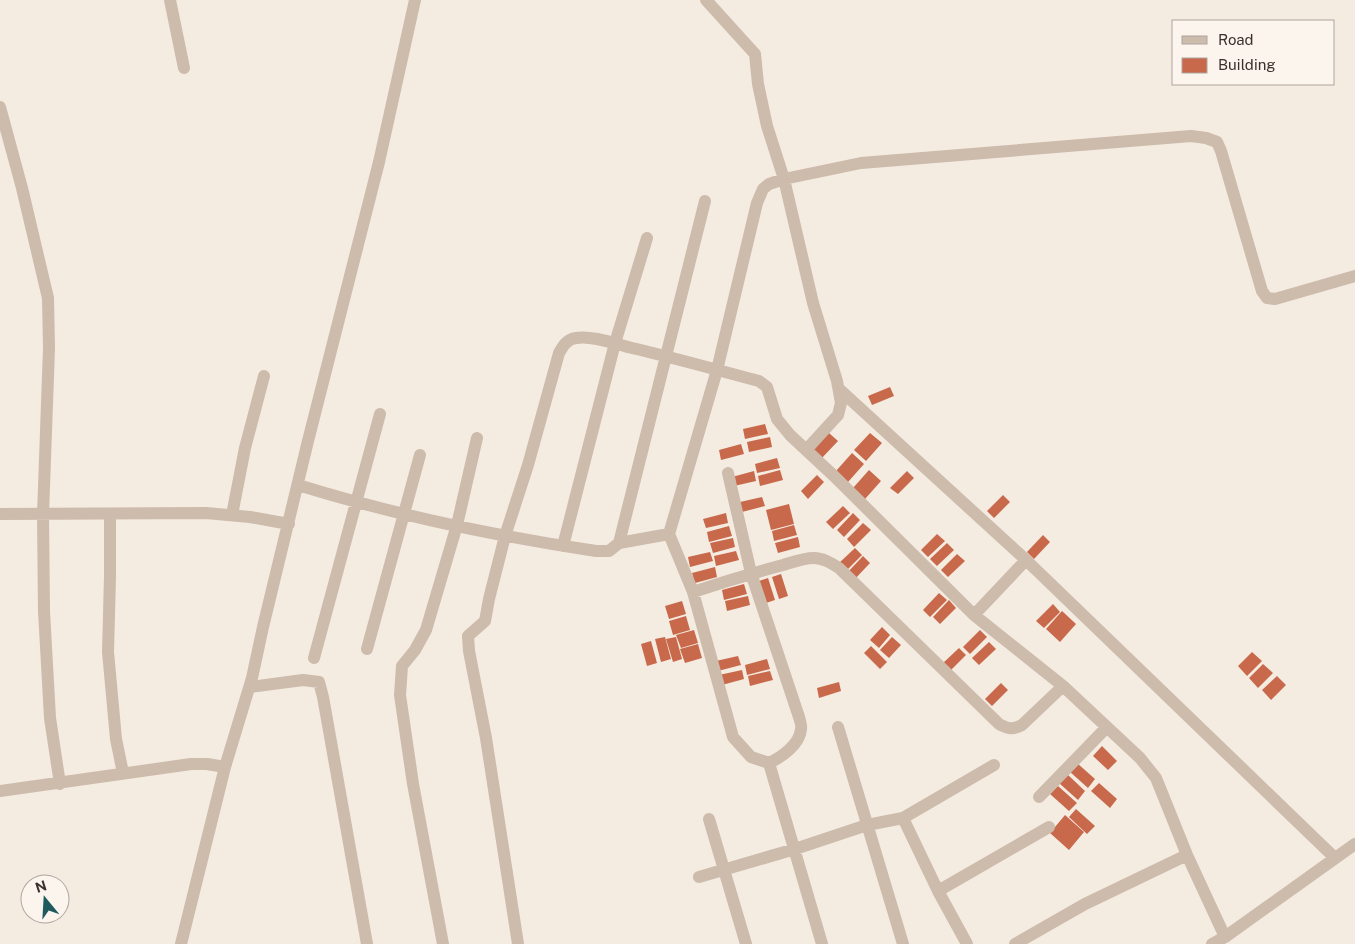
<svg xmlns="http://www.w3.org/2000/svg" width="1355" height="944" font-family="'Public Sans',sans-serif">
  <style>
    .building { fill: #c8694b }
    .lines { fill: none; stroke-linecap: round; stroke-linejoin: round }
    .minor { stroke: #cdbbac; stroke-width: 12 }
  </style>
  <rect width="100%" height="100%" fill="#f4ebe1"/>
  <!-- building -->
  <path class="building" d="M890 387 894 396 872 405 868 396Z
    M765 424 768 434 745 439 743 429Z
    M829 433 838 441 821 459 812 450Z
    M870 433 882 443 866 461 854 450Z
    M770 437 772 447 749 452 747 442Z
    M741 444 744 454 721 460 719 450Z
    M852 453 864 464 848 482 836 471Z
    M777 458 780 468 757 473 755 464Z
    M780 470 783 480 760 486 758 476Z
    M869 470 881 481 865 499 853 488Z
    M754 471 756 481 734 486 732 477Z
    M907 471 914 478 898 494 890 488Z
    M817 475 824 482 808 499 801 491Z
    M1003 495 1010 502 994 518 987 511Z
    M762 497 765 506 742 512 740 502Z
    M789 504 794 524 771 530 766 510Z
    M843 506 850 513 833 529 826 522Z
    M726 513 728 523 706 528 703 519Z
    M853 513 860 520 844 537 837 530Z
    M863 523 871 530 854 547 847 539Z
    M794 525 797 535 774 541 772 531Z
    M729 526 732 536 709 542 707 532Z
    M937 534 945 541 928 557 921 550Z
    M1043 535 1050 542 1034 559 1027 552Z
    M798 537 800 547 778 553 775 543Z
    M733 538 735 547 713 553 710 543Z
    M947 543 954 550 937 566 930 559Z
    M855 548 862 555 846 571 838 564Z
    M736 551 739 560 716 566 714 556Z
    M710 552 713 561 690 567 688 557Z
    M957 554 965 561 948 577 941 570Z
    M863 556 870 563 854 580 847 573Z
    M715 567 717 577 695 583 692 573Z
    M781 574 788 596 779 599 772 577Z
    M768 578 775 600 766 603 759 581Z
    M744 584 747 594 724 600 722 590Z
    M939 593 947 600 930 617 923 610Z
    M748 596 750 605 727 611 725 601Z
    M949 600 956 608 940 624 933 617Z
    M682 601 686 614 669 619 665 606Z
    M1053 604 1060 612 1044 628 1036 621Z
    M1062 611 1076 624 1060 642 1046 629Z
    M686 616 690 630 673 635 669 621Z
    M882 627 890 635 879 648 870 640Z
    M694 630 698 643 681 648 676 635Z
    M980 630 987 637 970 654 963 647Z
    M665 637 671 659 661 662 655 639Z
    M676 637 682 659 673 662 666 639Z
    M892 637 901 645 889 658 880 650Z
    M651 641 657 663 647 666 641 644Z
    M989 642 996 649 979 665 972 658Z
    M698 644 702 658 685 663 680 649Z
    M871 646 887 662 880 669 864 653Z
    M959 648 966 655 950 671 942 664Z
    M1252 652 1262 661 1247 676 1238 666Z
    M738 656 741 665 718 671 716 661Z
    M767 659 770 669 747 675 745 665Z
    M1263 664 1273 673 1258 688 1249 678Z
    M742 670 744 679 722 685 719 675Z
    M770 671 773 680 750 686 748 676Z
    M1277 676 1286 685 1271 700 1262 690Z
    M839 682 841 691 819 698 817 688Z
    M1001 683 1008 690 992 706 985 699Z
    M1102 746 1117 761 1108 770 1093 756Z
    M1077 763 1095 779 1088 788 1069 771Z
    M1067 774 1085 791 1078 800 1059 783Z
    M1099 783 1117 799 1110 808 1091 791Z
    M1058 786 1077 803 1069 811 1050 794Z
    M1076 809 1095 826 1087 834 1069 817Z
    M1065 815 1084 832 1069 850 1050 833Z"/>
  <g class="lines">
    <!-- minor -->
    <path class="minor" d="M170 0 184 68
      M706 0 755 54 758 84 767 126 784 179 813 303 837 381 841 403 838 415 806 450
      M0 107 22 188 48 298 49 348 43 515 44 611 50 718 60 784
      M839 389 1026 560 1335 858
      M298 485C395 515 495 536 596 551H609L619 543 669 534 693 592 733 737 751 757 769 763C782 757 800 744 801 729 802 726 800 721 799 717L751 573 728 473
      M0 514 206 513 250 517 289 524
      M110 514V576L108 652 116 739 123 773
      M232 515 245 448 264 376
      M669 534 717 370 757 203 763 189 769 184 784 179 861 163 1191 136 1206 138 1217 142 1221 151 1262 291 1267 298 1275 299 1355 276
      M619 543 705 201
      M563 546 615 343 647 238
      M693 592C723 582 753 573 783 565 793 562 804 558 814 558 823 558 831 563 839 568L999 724C1008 729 1013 730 1022 725L1063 686
      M974 615 1026 560
      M367 649 420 455
      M314 658 380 414
      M250 687 303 680 319 682 323 697 367 944
      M838 727 903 944
      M769 763 822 944
      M0 791 191 764H207L225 767
      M1039 797 1107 727
      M903 818 938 891 967 944
      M709 819 746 944
      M699 877 795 849 867 825 903 818 994 765
      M938 891 1049 827
      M181 944 225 767 252 678 263 627 308 441 379 162 415 0
      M443 944 413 784 400 695 402 666 415 650 426 630 457 525 477 438
      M518 944 486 738 469 651 468 636 485 621 489 599 505 536 528 465 559 353C563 346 567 339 576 338 591 335 616 344 632 348 675 358 717 370 759 381L767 387 777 419 790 435 834 476 974 615 1063 686 1140 758 1156 778 1187 855 1225 937
      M1015 944 1085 904 1187 855
      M1212 944 1225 937 1355 844"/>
  </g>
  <!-- legend -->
  <rect x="1172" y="20" width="162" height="65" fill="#fbf5ee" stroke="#aea6a0"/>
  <rect x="1182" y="36" width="25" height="8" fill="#cdbbac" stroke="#aea6a0"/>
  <text x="1218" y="45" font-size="15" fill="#3b302b">Road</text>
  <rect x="1182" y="58" width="25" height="15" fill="#c8694b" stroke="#aea6a0"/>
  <text x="1218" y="70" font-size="15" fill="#3b302b">Building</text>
  <!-- north arrow -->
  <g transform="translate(45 899) rotate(342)"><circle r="24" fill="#fbf5ee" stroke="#aea6a0"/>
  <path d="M0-4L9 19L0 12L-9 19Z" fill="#1f5a5e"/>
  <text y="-8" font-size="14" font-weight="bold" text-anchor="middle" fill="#3b302b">N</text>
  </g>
</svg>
